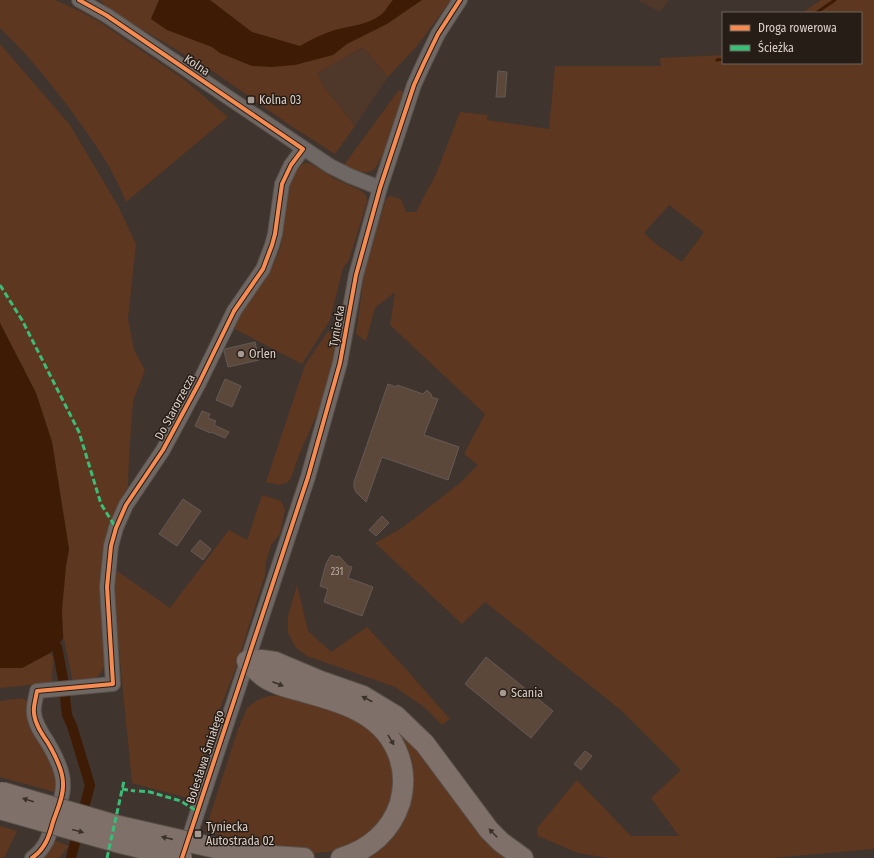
<svg xmlns="http://www.w3.org/2000/svg" width="874" height="858" font-family="'Fira Sans Condensed',sans-serif">
  <style>
    .built { fill: #4f372a }
    .green { fill: #5d371f; fill-rule: evenodd }
    .water { fill: #3e1b04 }
    .lines { fill: none; stroke-linecap: round; stroke-linejoin: round }
    .stream { stroke: #3e1b04; stroke-width: 3 }
    .canal { stroke: #3e1b04; stroke-width: 10 }
    .building { fill: #5b483a; stroke: #645a55 }
    .minor-casing { stroke: #59504a; stroke-width: 16 }
    .highway-casing { stroke: #59504a; stroke-width: 22 }
    .minor { stroke: #6f6763; stroke-width: 14 }
    .highway { stroke: #7f716a; stroke-width: 20 }
    .highway-bridge-casing { stroke: #59504a; stroke-width: 22; stroke-linecap: butt }
    .highway-bridge { stroke: #7f716a; stroke-width: 20 }
    .quiet { stroke: #3abd76; stroke-width: 3; stroke-dasharray: 6 3; stroke-linecap: butt }
    .cycleway-casing { stroke: #261d17; stroke-width: 6 }
    .cycleway { stroke: #f68b52; stroke-width: 4 }
    .oneway { fill: #3c322c }
    .poi-dot { fill: #a59992; stroke: #261d17; stroke-width: 1.5 }
    .labels { text-anchor: middle; dominant-baseline: central; stroke-width: 3; stroke-linejoin: round; paint-order: stroke }
    .number-label { font-size: 10px; fill: #bcaea4 }
    .street-label { font-size: 12px; fill: #dcd0c8; stroke: #261d17 }
    .poi-label { font-size: 12px; fill: #dcd0c8; stroke: #261d17; text-anchor: start }
  </style>
  <rect width="100%" height="100%" fill="#3f342e"/>
  <!-- built -->
  <path class="built" d="M637 0H669L660 12Z
    M363 47 388 77 355 126 323 86 316 73Z"/>
  <!-- green -->
  <path class="green" d="M0 0H55L80 11 98 21 182 78 228 117 126 202C115 173 98 148 80 123 56 89 30 57 0 28Z
    M100 0H159L151 19 175 0H451L417 46 388 77 363 47 317 73 323 86 355 126 335 154 288 124 217 74 108 9Z
    M821 0H874V849L772 858H607L578 853 538 836 537 828 577 780 631 836H679L651 798 681 770 622 711 485 602 462 624 375 543 402 528 460 483 478 465 464 454 485 414 390 325 395 292 375 308 366 341 356 334 365 268 386 199 390 196 401 199 406 212H416L436 174 460 112 488 115 487 120 549 129 555 66H661L660 58 723 55V63H861V13H802ZM669 205 704 232 682 262 656 244 644 233Z
    M0 44 70 125 118 206 136 244 128 319 134 350 145 370 133 401 129 457 128 486 121 499 108 531V659C99 679 95 683 72 679 70 665 66 652 64 639 59 610 63 578 69 549L52 442 36 393 0 323Z
    M401 90 403 92V98L383 160 380 159C373 180 359 171 344 165L398 91Z
    M304 163 311 164 335 179 360 190 366 195 367 202 349 260 343 268 330 320 302 364 233 328C248 299 273 276 281 244 286 222 284 176 304 163Z
    M328 331 339 342 320 415 317 414 299 455 291 478 288 482 279 485 266 482 305 365Z
    M262 495 281 501 285 510 280 534 271 545 266 562 265 575 235 670 215 722 197 789 188 798 132 783 113 590 117 571 170 608 229 530 247 540Z
    M297 585 308 631 331 652 367 627 404 667 450 719 442 725 424 707 395 687 307 656 296 648 288 633V616Z
    M50 653 53 657 52 683 0 688V668H22Z
    M284 695 329 707 369 727 380 739 390 755 394 775V788L389 806 383 819 366 837 335 851 307 854 242 841 205 831 238 729 247 708 256 701 267 696Z
    M23 698 30 703 44 748 57 774 58 793 0 777V701Z
    M391 720 512 858H355L407 787Z
    M0 826 17 831 4 858 0 857Z
    M53 840 69 846 59 858H41Z"/>
  <!-- water -->
  <path class="water" d="M159 0H210L252 32 300 46C314 38 328 31 343 28 356 25 368 24 379 16 385 13 388 5 393 0H422L387 24 347 44 333 55 295 65 272 67 252 66 220 53 212 47 167 30 151 19Z
    M0 323 36 393 52 442 69 549 66 566 62 610 63 638 57 647 50 653 22 668H0Z"/>
  <g class="lines">
    <!-- stream -->
    <path class="stream" d="M816 13 835 0
      M717 60 723 59"/>
    <!-- canal -->
    <path class="canal" d="M57 647 63 679 67 715 72 726 90 785 71 858"/>
  </g>
  <!-- building -->
  <path class="building" d="M498 71 507 72 505 97H496Z
    M255 342 259 360 228 367 224 351 225 349Z
    M225 379 241 386 232 407 216 400Z
    M388 384 396 387 397 385 423 394 427 390 432 395 431 397 438 399 424 435 459 447 448 480 382 457 366 502 356 492 354 487V482Z
    M202 411 210 414 208 418 216 421 214 425 229 432 225 438 211 432 210 433 195 426Z
    M183 499 201 511 177 546 159 534Z
    M382 516 389 523 376 536 369 530Z
    M200 540 211 549 203 560 191 551Z
    M331 555 337 557 339 556 348 566 352 567 348 578 373 587 362 616 324 602 328 589 320 586 326 564Z
    M486 657 553 711 531 738 465 684Z
    M585 751 592 756 581 770 574 764Z"/>
  <g class="lines">
    <defs>
      <path id="minor" d="M79 0 106 15 330 166 350 176 380 188
        M185 850 308 477 340 363 356 275 380 188 414 85 424 63 438 34 460 0
        M32 858C45 849 49 837 53 822 57 810 64 796 63 783 63 770 55 755 48 743 42 734 35 724 34 713 33 706 36 698 37 691L113 684 107 587 111 546 116 528 126 505 163 450 199 383 234 311 263 269 272 245 275 234 282 184 291 165 303 149"/>
      <path id="highway" d="M247 661 261 660 275 662 320 681 363 696 396 716 425 744 489 830 501 842 523 858
        M247 661C254 669 263 678 273 682 283 687 294 689 304 692 341 702 380 713 396 749 404 766 405 785 400 803 391 831 369 850 341 858
        M243 854 304 858"/>
    </defs>
    <!-- minor casing -->
    <use href="#minor" class="minor-casing"/>
    <!-- highway casing -->
    <use href="#highway" class="highway-casing"/>
    <!-- minor -->
    <use href="#minor" class="minor"/>
    <!-- highway -->
    <use href="#highway" class="highway"/>
    <defs>
      <path id="highway-bridge" d="M2 792 119 826 233 852
        M0 809 116 842 182 858"/>
    </defs>
    <!-- highway-bridge casing -->
    <use href="#highway-bridge" class="highway-bridge-casing"/>
    <!-- highway-bridge -->
    <use href="#highway-bridge" class="highway-bridge"/>
    <!-- quiet -->
    <path class="quiet" d="M0 285 22 320 79 432 101 504 116 528
      M122 789 135 791
      M139 791 150 792 181 801 198 812
      M107 858 124 781"/>
    <defs>
      <path id="cycleway" d="M32 858C45 849 49 837 53 822 57 810 64 796 63 783 63 770 55 755 48 743 42 734 35 724 34 713 33 706 36 698 37 691L113 684 107 587 111 546 116 528 126 505 163 450 199 383 234 311 263 269 272 245 275 234 282 184 291 165 303 149 106 15 79 0
        M182 858 308 477 340 363 356 275 380 188 414 85 424 63 438 34 460 0"/>
    </defs>
    <!-- cycleway casing -->
    <use href="#cycleway" class="cycleway-casing"/>
    <!-- cycleway -->
    <use href="#cycleway" class="cycleway"/>
  </g>
  <!-- one-way arrows -->
  <defs><path id="oneway-solid" d="M-6-.8H1V-3.2L6.5 0L1 3.2V.8H-6Z"/></defs>
  <g class="oneway">
    <use href="#oneway-solid" transform="translate(278 684) rotate(21)"/>
    <use href="#oneway-solid" transform="translate(367 699) rotate(-152)"/>
    <use href="#oneway-solid" transform="translate(391 740) rotate(59)"/>
    <use href="#oneway-solid" transform="translate(28 800) rotate(-163)"/>
    <use href="#oneway-solid" transform="translate(78 831) rotate(15)"/>
    <use href="#oneway-solid" transform="translate(493 833) rotate(-134)"/>
    <use href="#oneway-solid" transform="translate(167 838) rotate(-167)"/>
  </g>
  <!-- markers -->
  <g class="poi-dot">
    <rect x="247" y="96" width="8" height="8" rx="2"/>
    <circle cx="241" cy="354" r="4"/>
    <circle cx="503" cy="693" r="4"/>
    <rect x="194" y="830" width="8" height="8" rx="2"/>
  </g>
  <g class="labels">
    <!-- number labels -->
    <g class="number-label">
      <text x="337" y="572">231</text>
    </g>
    <!-- street labels -->
    <g class="street-label">
      <text transform="translate(197 65) rotate(33)">Kolna</text>
      <text transform="translate(337 326) rotate(-80)">Tyniecka</text>
      <text transform="translate(175 407) rotate(-62)">Do Starorzecza</text>
      <text transform="translate(205 757) rotate(-72)">Bolesława Śmiałego</text>
    </g>
    <!-- poi labels -->
    <g class="poi-label">
      <text x="259" y="100">Kolna 03</text>
      <text x="249" y="354">Orlen</text>
      <text x="511" y="693">Scania</text>
      <text x="206" y="827">Tyniecka<tspan x="206" dy="14">Autostrada 02</tspan></text>
    </g>
  </g>
  <!-- legend -->
  <rect x="722" y="12" width="140" height="52" fill="#261d17" stroke="#6f655e"/>
  <rect x="730" y="25" width="20" height="6" fill="#f68b52" stroke="#6f655e"/>
  <text x="758" y="32" font-size="12" fill="#dcd0c8">Droga rowerowa</text>
  <rect x="730" y="45" width="20" height="6" fill="#3abd76" stroke="#6f655e"/>
  <text x="758" y="52" font-size="12" fill="#dcd0c8">Ścieżka</text>
</svg>
